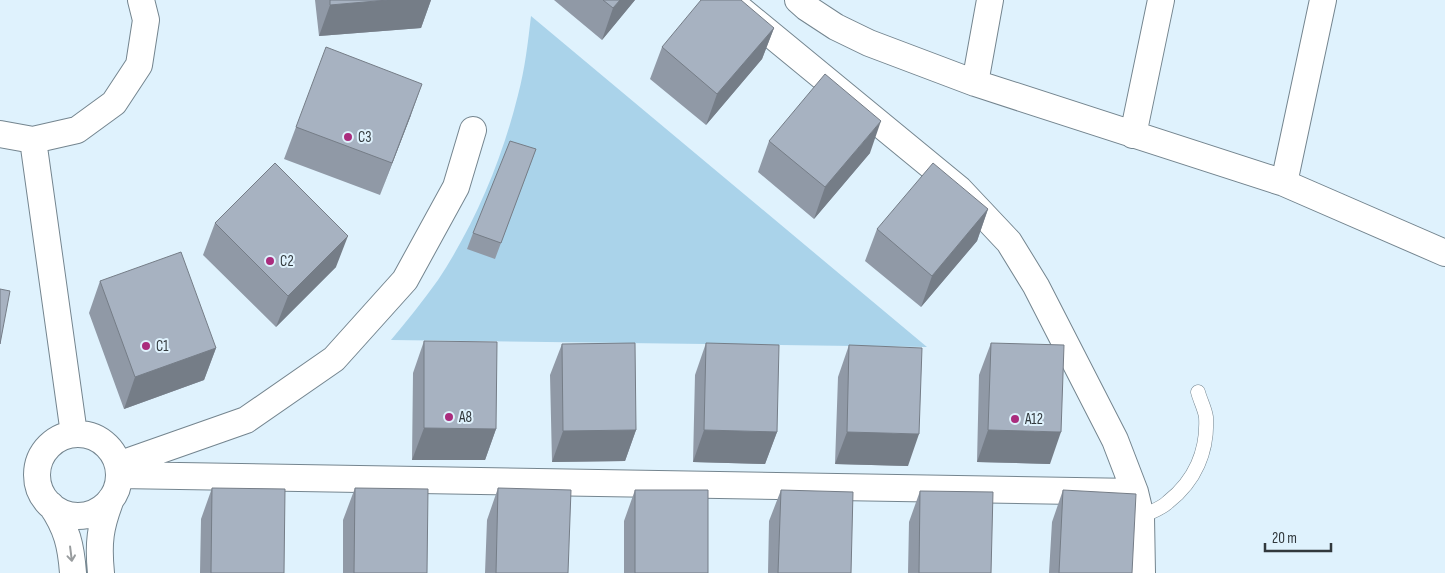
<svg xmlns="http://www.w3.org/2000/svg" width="1445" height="573" font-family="'Sofia Sans Condensed',sans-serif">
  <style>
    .green { fill: #aad3ea }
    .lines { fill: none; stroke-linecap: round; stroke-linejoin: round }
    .lane-casing { stroke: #74858f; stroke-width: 15 }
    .street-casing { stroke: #74858f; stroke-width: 28 }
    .lane { stroke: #fff; stroke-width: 14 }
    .street { stroke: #fff; stroke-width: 26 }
    .wall { fill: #9099a6 }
    .shaded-wall { fill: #757d87 }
    .building { fill: #a7b2c1; stroke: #757d87 }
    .oneway { stroke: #989c9e }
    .poi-dot { fill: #aa2c7d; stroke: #dff2fd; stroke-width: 2 }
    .labels { text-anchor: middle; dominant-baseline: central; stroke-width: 4; stroke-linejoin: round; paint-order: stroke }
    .poi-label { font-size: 15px; fill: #31383c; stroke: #dff2fd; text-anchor: start }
  </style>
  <rect width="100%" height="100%" fill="#dff2fd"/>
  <!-- green -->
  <path class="green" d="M531 16 927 347 391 340C407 321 423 301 438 280 475 224 502 160 518 95 525 69 528 42 531 16Z"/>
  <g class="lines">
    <defs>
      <path id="lane" d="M1141 517C1150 512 1161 509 1168 502 1195 481 1208 451 1206 417 1205 409 1200 400 1198 392"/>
      <path id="street" d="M729 0 959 189 1009 242 1036 286 1115 440 1135 492 1141 517 1142 573
        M798 0 807 8 836 27 869 43 975 83 1284 183 1445 253
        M975 83 990 0
        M0 134 33 140 77 130 114 103 139 65 146 20 141 0
        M1133 135 1161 0
        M33 140 74 434
        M1284 183 1323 0
        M37 475a41 41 0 1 1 82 0a41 41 0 1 1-82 0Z
        M118 465 246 420 334 359 405 280 456 187 473 130
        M119 475 1135 492
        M51 505C67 528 71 546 73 573
        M101 573C98 543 100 527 111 499"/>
    </defs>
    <!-- lane casing -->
    <use href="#lane" class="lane-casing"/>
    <!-- street casing -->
    <use href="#street" class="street-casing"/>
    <!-- lane -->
    <use href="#lane" class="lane"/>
    <!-- street -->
    <use href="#street" class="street"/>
  </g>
  <!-- wall -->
  <path class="wall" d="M315 0H431L421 28 319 36Z
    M554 0H635L602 40Z
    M774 28 762 59 706 125 650 79 662 47Z
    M411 115 380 195 284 159 296 127Z
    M769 141 870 153 814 219 758 172Z
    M536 149 495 259 467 249 473 233Z
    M988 209 977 241 921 307 865 261 877 229Z
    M215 223 336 267 276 327 203 255Z
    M100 281 216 348 204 380 124 409 89 313Z
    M424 341 496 429 485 460H412L413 373Z
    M706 343 777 432 765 464 693 462 695 375Z
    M991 343 1050 464 977 462 979 375Z
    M562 344 636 430 625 461 552 462 550 375Z
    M849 345 908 466 835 464 838 377Z
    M212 488 284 573H200L201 519Z
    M355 488 427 573H343V520Z
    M498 488 568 573H485L487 520Z
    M635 490 708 573H624V521Z
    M781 490 851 573H768L769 521Z
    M1063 490 1132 573H1049L1052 522Z
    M920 491 991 573H908L909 522Z"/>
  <!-- shaded-wall -->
  <path class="shaded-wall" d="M388 0H431L421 28 319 36 330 5Z
    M620 0H635L602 40 613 8Z
    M774 28 762 59 706 125 717 94Z
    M422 84 411 115 380 195 392 163Z
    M881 121 870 153 814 219 825 187Z
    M988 209 977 241 921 307 932 276Z
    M348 236 336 267 276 327 288 296Z
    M216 348 204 380 124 409 135 377Z
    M424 428 496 429 485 460H412Z
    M636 430 625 461 552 462 563 431Z
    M704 430 777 432 765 464 693 462Z
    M988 430 1061 432 1050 464 977 462Z
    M847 432 919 434 908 466 835 464Z"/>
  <!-- building -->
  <path class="building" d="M330 0H388L330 5Z
    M603 0H620L613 8Z
    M701 0H741L774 28 717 94 662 47Z
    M326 47 422 84 392 163 296 127Z
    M825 74 881 121 825 187 769 141Z
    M510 141 536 149 501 243 473 233Z
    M275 163 348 236 288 296 215 223Z
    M933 163 988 209 932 276 877 229Z
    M181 252 216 348 135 377 100 281Z
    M0 289 10 291 0 344Z
    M424 341 497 342 496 429 424 428Z
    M635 343 636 430 563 431 562 344Z
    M706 343 779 345 777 432 704 430Z
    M991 343 1064 345 1061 432 988 430Z
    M849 345 922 348 919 434 847 432Z
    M212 488 285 489 284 573H211Z
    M355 488 428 489 427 573H354Z
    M498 488 571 490 568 573H496Z
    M635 490H708V573H635Z
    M781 490 853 492 851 573H778Z
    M1063 490 1136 494 1132 573H1059Z
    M920 491 993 492 991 573H919Z"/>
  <!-- one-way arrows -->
  <defs><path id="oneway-shaft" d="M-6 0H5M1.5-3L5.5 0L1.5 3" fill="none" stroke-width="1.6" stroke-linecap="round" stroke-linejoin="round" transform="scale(1.25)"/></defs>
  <use class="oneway" href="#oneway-shaft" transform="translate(71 554) rotate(83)"/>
  <!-- markers -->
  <g class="poi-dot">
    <circle cx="348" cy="137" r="5"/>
    <circle cx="270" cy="261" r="5"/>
    <circle cx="146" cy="346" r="5"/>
    <circle cx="449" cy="417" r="5"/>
    <circle cx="1015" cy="419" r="5"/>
  </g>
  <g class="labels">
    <!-- poi labels -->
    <g class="poi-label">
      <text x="358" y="137">C3</text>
      <text x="280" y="261">C2</text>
      <text x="156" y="346">C1</text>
      <text x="459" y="417">A8</text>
      <text x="1025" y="419">A12</text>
    </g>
  </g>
  <!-- scale -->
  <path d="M1265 543v8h66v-8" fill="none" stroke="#31383c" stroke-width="2.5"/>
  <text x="1272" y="543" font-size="15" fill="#31383c" stroke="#dff2fd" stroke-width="4" paint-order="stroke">20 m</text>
</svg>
